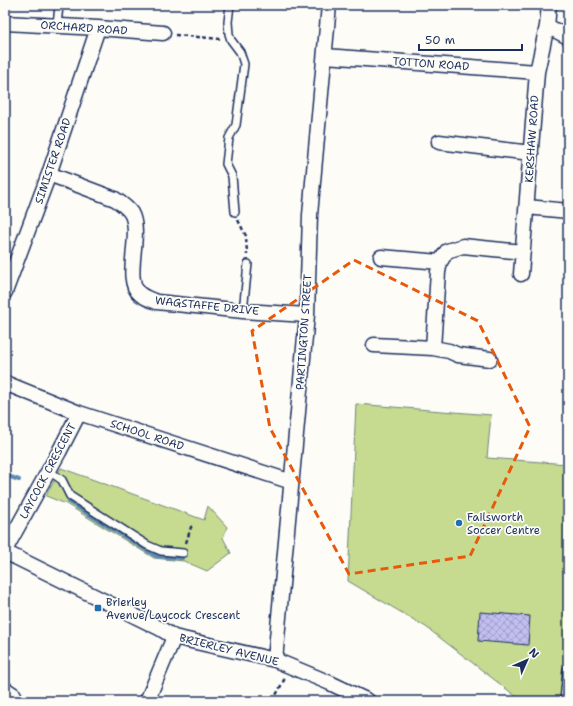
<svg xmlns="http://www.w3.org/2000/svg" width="573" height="706" font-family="'Shantell Sans',sans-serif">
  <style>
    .garden { fill: #c6db90; stroke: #708577 }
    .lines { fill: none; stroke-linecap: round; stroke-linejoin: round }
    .stream { stroke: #5d8bb2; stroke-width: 4 }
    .building { fill: url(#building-cross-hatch); stroke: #1b2f5e }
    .lane-casing { stroke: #1b2f5e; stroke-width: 10 }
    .street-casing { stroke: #1b2f5e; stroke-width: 17 }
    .path { stroke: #1b2f5e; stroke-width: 2.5; stroke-dasharray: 4 3; stroke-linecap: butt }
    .lane { stroke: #fdfcf7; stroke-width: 7 }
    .street { stroke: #fdfcf7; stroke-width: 14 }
    .marked { fill: none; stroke: #e8590c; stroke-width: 3; stroke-dasharray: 8 5; stroke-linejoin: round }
    .poi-dot { fill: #1f6fb2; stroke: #fdfcf7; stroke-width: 1.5 }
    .labels { text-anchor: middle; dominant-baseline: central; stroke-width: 3.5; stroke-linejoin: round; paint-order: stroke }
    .street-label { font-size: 11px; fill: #1b2f5e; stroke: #fdfcf7 }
    .poi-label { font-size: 11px; fill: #1b2f5e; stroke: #fdfcf7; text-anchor: start }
  </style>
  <defs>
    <pattern id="building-cross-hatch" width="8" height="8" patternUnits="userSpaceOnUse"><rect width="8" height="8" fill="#c2bef0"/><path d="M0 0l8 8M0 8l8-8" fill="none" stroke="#9d9bc6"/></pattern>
  </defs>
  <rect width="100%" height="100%" fill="#fdfcf7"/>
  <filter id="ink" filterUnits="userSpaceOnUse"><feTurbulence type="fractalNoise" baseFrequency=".025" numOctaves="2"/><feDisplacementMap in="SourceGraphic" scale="8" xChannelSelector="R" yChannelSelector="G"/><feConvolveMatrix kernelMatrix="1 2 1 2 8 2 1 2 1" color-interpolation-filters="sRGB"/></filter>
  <g filter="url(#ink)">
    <!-- garden -->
    <path class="garden" d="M356 404 491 415 487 458 568 464V701H522L426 627 348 581Z
      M61 468 204 520 208 506 227 527 223 538 231 553 207 571 184 561 154 558 66 504 46 496Z"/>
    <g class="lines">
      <!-- stream -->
      <path class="stream" d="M5 475 19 480
        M69 502 156 556 182 558"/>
    </g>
    <!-- building -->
    <path class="building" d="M480 612 530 616 528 645 478 641Z"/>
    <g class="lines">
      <defs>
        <path id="lane" d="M230 5 228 22 229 34 231 40 240 52 244 64 236 125 229 138 226 164 232 176 235 212
          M57 26 59 5
          M243 311 248 264
          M49 471 62 480 70 496 147 545 161 551 183 553
          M564 701 567 670"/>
        <path id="street" d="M5 23 98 28 163 33
          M547 26 568 37
          M325 56 537 72
          M439 142 531 153
          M49 174 115 199C121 203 127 207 131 213 143 234 122 280 140 294 145 298 151 300 157 302L243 311 307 315
          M527 207 568 211
          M381 257 440 262
          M521 274 537 72 547 26 549 5
          M5 292 49 174 98 28
          M374 345 433 348 449 351 458 355 490 359
          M433 348 438 272 440 262 447 251 463 246 523 252
          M5 383 79 413 292 482
          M5 550 59 452 79 413
          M5 552 161 629 174 637 275 660 330 683 368 701
          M275 660 307 315 310 215 329 5
          M5 689 14 695
          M147 701 174 637"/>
      </defs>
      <!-- lane casing -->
      <use href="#lane" class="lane-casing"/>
      <!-- street casing -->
      <use href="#street" class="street-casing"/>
      <!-- path -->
      <path class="path" d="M175 35 220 39
        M238 220 246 236 247 255
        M186 543 191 527 194 525
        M273 701 285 678"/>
      <!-- lane -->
      <use href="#lane" class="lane"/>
      <!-- street -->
      <use href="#street" class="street"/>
    </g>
  </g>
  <!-- marked area -->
  <path class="marked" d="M354 260 478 321 530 427 470 556 349 574 270 428 252 331Z"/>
  <!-- markers -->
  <g class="poi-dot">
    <circle cx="459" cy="523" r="4"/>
    <rect x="94" y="604" width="8" height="8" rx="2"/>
  </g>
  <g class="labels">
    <!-- street labels -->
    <g class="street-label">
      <text transform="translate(84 28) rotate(4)">ORCHARD ROAD</text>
      <text transform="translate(431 64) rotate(4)">TOTTON ROAD</text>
      <text transform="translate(532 139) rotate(-86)">KERSHAW ROAD</text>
      <text transform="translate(53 161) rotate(-71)">SIMISTER ROAD</text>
      <text transform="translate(207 306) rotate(6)">WAGSTAFFE DRIVE</text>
      <text transform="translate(304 332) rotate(-86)">PARTINGTON STREET</text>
      <text transform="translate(147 435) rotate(18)">SCHOOL ROAD</text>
      <text transform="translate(48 471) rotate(-62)">LAYCOCK CRESCENT</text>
      <text transform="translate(229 650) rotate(14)">BRIERLEY AVENUE</text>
    </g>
    <!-- poi labels -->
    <g class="poi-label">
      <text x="467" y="517">Failsworth<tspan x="467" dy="13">Soccer Centre</tspan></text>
      <text x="106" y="602">Brierley<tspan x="106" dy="13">Avenue/Laycock Crescent</tspan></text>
    </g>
  </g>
  <!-- margin -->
  <rect width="573" height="706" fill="none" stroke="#fdfcf7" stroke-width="20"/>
  <rect x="10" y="10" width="553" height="686" fill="none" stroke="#1b2f5e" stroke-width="1.5" filter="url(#ink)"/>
  <!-- north arrow -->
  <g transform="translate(527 660) rotate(45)" stroke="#fdfcf7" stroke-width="3" paint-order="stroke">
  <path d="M0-3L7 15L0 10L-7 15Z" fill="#1b2f5e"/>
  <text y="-6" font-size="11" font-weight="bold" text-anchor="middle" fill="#1b2f5e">N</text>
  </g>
  <!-- scale -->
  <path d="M419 44v6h103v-6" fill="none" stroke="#1b2f5e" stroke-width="2"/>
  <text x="425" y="44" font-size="12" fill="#1b2f5e" stroke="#fdfcf7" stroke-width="3" paint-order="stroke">50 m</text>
</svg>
